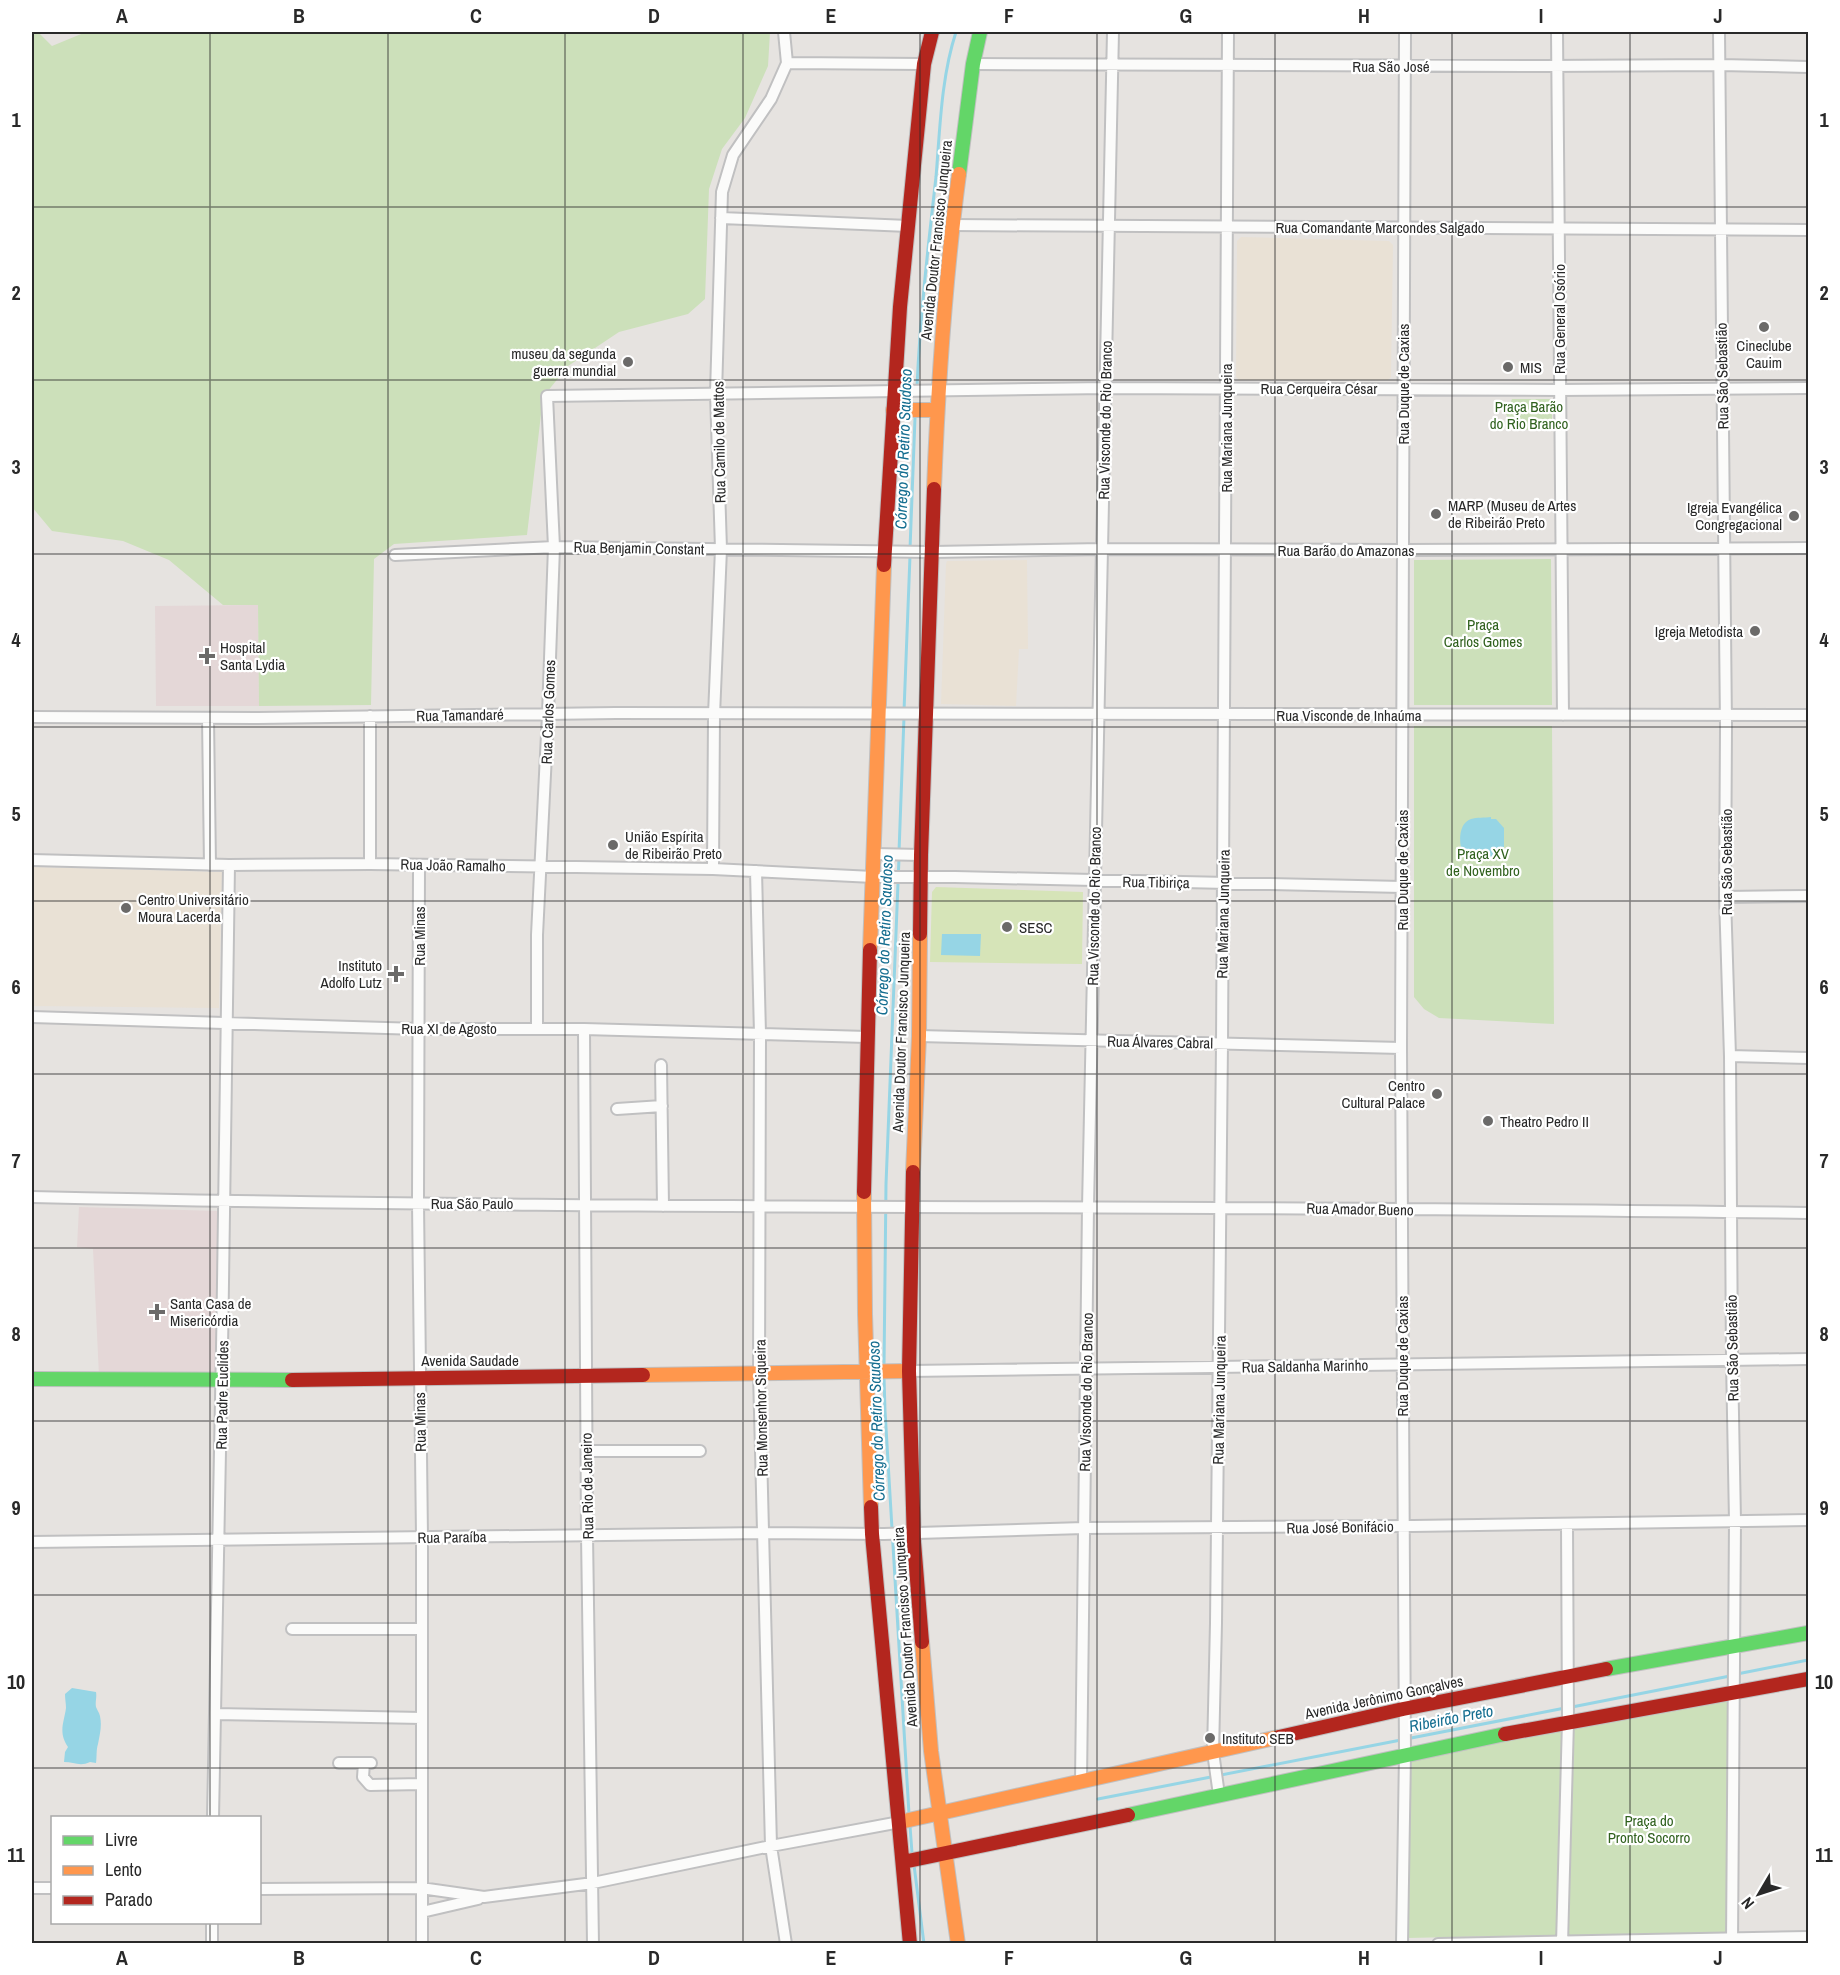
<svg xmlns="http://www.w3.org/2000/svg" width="1840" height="1975" font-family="'Archivo Narrow',sans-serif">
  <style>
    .education { fill: #e9e1d5 }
    .medical { fill: #e4d7d7 }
    .green { fill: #cce0ba }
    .pitch { fill: #d6e4b8 }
    .water { fill: #96d5e5 }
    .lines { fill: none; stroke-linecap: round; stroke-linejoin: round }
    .stream { stroke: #96d5e5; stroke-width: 3 }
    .street-casing { stroke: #c0c0c1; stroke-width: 14 }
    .fast-casing { stroke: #c0c0c1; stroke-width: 16 }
    .slow-casing { stroke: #c0c0c1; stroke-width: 16 }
    .jam-casing { stroke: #c0c0c1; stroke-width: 16 }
    .street { stroke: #fbfbfa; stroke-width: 10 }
    .fast { stroke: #63d668; stroke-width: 14 }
    .slow { stroke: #ff974d; stroke-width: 14 }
    .jam { stroke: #b3261e; stroke-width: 14 }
    .grid { fill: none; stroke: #292929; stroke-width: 1.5; stroke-opacity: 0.55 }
    .poi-dot { fill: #6b6a69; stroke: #fff; stroke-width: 2 }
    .labels { text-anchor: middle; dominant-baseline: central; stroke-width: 4.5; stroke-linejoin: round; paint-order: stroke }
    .street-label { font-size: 15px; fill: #292929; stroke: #fff }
    .poi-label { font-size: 15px; fill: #292929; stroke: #fff; text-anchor: start }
    .park-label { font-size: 15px; fill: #30611e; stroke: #fff }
    .water-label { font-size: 16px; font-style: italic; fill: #156e90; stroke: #fff }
    .neatline { fill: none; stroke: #292929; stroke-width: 2 }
    .grid-label { font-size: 20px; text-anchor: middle; font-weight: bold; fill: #292929 }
  </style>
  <rect width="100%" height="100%" fill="#e6e3e0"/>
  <!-- education -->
  <path class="education" d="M1241 237 1389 241 1393 245 1391 377 1388 380H1239L1236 377 1237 241Z
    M1027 560 1028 649H1019L1016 706 941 704 946 564 947 561Z
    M32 867 222 872 219 1008 32 1006Z"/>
  <!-- medical -->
  <path class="medical" d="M258 605 259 706H156L155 606Z
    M79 1207 218 1211 217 1375 99 1376 93 1249 77 1247Z"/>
  <!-- green -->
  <path class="green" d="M32 32H38L52 46 86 32H770L768 66 745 118 722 149 709 189 705 299 688 314 619 332 568 366 543 397 527 535 394 544 374 559 371 705 259 706 258 605H223L169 560 123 541 52 531 32 507V188L34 165 32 155Z
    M1512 399H1552V430H1515L1506 414Z
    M1551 559 1552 705H1414V560Z
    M1414 726H1552L1554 1024 1439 1018 1424 1009 1414 997Z
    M1730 1699 1728 1932 1566 1936 1572 1725Z
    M1563 1727 1557 1935 1407 1938 1410 1759Z"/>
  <!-- pitch -->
  <path class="pitch" d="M936 887 1083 892 1082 964 930 962 932 892Z"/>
  <!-- water -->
  <path class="water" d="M1491 817V819H1496L1504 828V847L1502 848V852C1495 860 1471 866 1464 855 1458 845 1458 823 1471 819 1477 817 1485 818 1491 817Z
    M942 934H981L980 956 941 955Z
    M72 1688 96 1692C97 1698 95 1701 96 1707 97 1710 99 1712 100 1716 102 1726 100 1734 98 1744 96 1750 97 1757 96 1763L90 1762C80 1767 74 1762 64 1762L65 1752 68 1747C58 1732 64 1723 66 1708 66 1704 65 1699 65 1694Z"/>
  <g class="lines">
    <!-- stream -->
    <path class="stream" d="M917 387C920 317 928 247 936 177 940 129 941 78 956 32
      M910 549 915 418
      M904 711 910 556
      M899 852 904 717
      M884 1367 886 1184 899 858
      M884 1377 885 1411 909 1814
      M1737 1674 1808 1660
      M1572 1707 1730 1676
      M1098 1799 1565 1708
      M910 1826 912 1853
      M914 1865 924 1944"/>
    <defs>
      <path id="street" d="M1557 32 1563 715
        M1719 32 1726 727 1725 897 1730 1056 1732 1361 1735 1521 1732 1944
        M787 63 924 64
        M973 64 1544 66 1720 65 1808 67
        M721 218 908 226
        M952 225 1808 230
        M395 555 554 547 932 552 1102 549 1403 550 1808 548
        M370 716V864
        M32 717 258 718 616 713 1808 715
        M208 718 210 865
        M874 854 921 855
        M32 860 229 865 370 864 713 869 873 877H955L1402 887
        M419 865 418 1203 422 1537V1944
        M713 869 714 715 721 549 716 393 722 192 733 155 771 99 787 63 784 32
        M756 871 760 1034 759 1373 771 1846 786 1944
        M1725 897 1808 896
        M32 1017 419 1029H584L867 1037
        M537 1028V935L548 714 554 547 547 396 1105 388 1560 390 1808 388
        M584 1029 587 1535 593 1944
        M919 1036 1401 1048
        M1730 1056 1808 1058
        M661 1065 663 1206
        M617 1109 662 1106
        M32 1197C624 1211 1216 1204 1808 1213
        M909 1371 1808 1359
        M587 1451H700
        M32 1542 763 1533 884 1534 1084 1528 1413 1526 1808 1520
        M292 1629H422
        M215 1714 422 1718
        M339 1763H371
        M364 1763 363 1777 370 1785 421 1784
        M1081 1781 1088 1207 1113 32
        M1219 1795 1213 1752 1216 1623 1222 1044 1228 32
        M213 1818C220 1500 225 1183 229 865
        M32 1888H52
        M260 1889 421 1888 484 1897 593 1883 771 1846 900 1822
        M422 1912 478 1899
        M212 1922V1944
        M1402 1944 1405 1754 1401 1048 1405 32
        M1438 1944 1808 1937
        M1562 1944 1568 1721 1567 1524"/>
      <path id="fast" d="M959 174 973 64 980 32
        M32 1379 292 1380
        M1606 1669 1808 1633
        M1128 1815 1505 1734"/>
      <path id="slow" d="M893 410H937
        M934 489C938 384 945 279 959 174
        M870 950 884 565
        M913 1172 919 1036 920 934
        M864 1192 865 1314 871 1507
        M643 1375 909 1371
        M922 1642 931 1751 958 1944
        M900 1822 1279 1737"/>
      <path id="jam" d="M884 565 900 307 924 64 932 32
        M920 934 921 855 934 489
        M913 1172 909 1371 914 1542 922 1642
        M864 1192 870 950
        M292 1380 643 1375
        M871 1507 872 1534 910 1944
        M1505 1734 1808 1679
        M1279 1737 1403 1709 1606 1669
        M903 1862 1128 1815"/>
    </defs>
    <!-- street casing -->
    <use href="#street" class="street-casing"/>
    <!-- fast casing -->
    <use href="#fast" class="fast-casing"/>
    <!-- slow casing -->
    <use href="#slow" class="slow-casing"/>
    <!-- jam casing -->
    <use href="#jam" class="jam-casing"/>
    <!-- street -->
    <use href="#street" class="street"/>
    <!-- fast -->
    <use href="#fast" class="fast"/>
    <!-- slow -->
    <use href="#slow" class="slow"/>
    <!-- jam -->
    <use href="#jam" class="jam"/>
  </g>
  <!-- grid -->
  <path class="grid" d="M210 32V1818M388 32V1944M565 32V1944M743 32V1944M920 32V1944M1097 32V1944M1275 32V1944M1452 32V1944M1630 32V1944M32 207H1808M32 380H1808M32 554H1808M32 727H1808M32 901H1808M32 1074H1808M32 1248H1808M32 1421H1808M32 1595H1808M32 1768H1808M210 1922V1944"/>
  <!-- markers -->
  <g class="poi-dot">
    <circle cx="1764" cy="327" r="6"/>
    <circle cx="628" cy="362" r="6"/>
    <circle cx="1508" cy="367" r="6"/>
    <circle cx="1436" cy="514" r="6"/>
    <circle cx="1794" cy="516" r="6"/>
    <circle cx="1755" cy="631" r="6"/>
    <path d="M204 647h6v6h6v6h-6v6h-6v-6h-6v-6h6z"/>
    <circle cx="613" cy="845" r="6"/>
    <circle cx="126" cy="908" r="6"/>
    <circle cx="1007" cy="927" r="6"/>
    <path d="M393 965h6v6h6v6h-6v6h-6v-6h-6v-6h6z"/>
    <circle cx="1437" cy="1094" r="6"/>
    <circle cx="1488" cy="1121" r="6"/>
    <path d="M154 1303h6v6h6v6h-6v6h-6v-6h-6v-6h6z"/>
    <circle cx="1210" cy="1738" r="6"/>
  </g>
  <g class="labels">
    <!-- street labels -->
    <g class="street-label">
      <text x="1391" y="66">Rua São José</text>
      <text x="1380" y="227">Rua Comandante Marcondes Salgado</text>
      <text transform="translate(936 240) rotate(-84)">Avenida Doutor Francisco Junqueira</text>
      <text transform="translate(1559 319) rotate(-90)">Rua General Osório</text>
      <text transform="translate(1722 376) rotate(-91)">Rua São Sebastião</text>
      <text transform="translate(1403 384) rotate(-90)">Rua Duque de Caxias</text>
      <text x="1319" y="388">Rua Cerqueira César</text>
      <text transform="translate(1105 420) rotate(-89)">Rua Visconde do Rio Branco</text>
      <text transform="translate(1226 428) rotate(-90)">Rua Mariana Junqueira</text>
      <text transform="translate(719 442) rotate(-91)">Rua Camilo de Mattos</text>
      <text transform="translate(639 548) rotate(1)">Rua Benjamin Constant</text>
      <text x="1346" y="550">Rua Barão do Amazonas</text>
      <text transform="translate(548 712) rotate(-88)">Rua Carlos Gomes</text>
      <text transform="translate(460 715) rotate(-1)">Rua Tamandaré</text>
      <text x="1349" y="715">Rua Visconde de Inhaúma</text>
      <text transform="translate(1726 862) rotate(-90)">Rua São Sebastião</text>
      <text transform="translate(453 865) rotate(1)">Rua João Ramalho</text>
      <text transform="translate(1402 870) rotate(-90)">Rua Duque de Caxias</text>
      <text transform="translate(1156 882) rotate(1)">Rua Tibiriça</text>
      <text transform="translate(1094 906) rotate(-89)">Rua Visconde do Rio Branco</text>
      <text transform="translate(1223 914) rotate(-89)">Rua Mariana Junqueira</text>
      <text transform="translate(419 936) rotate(-90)">Rua Minas</text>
      <text x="449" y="1028">Rua XI de Agosto</text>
      <text transform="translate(901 1032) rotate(-88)">Avenida Doutor Francisco Junqueira</text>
      <text transform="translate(1160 1042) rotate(1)">Rua Álvares Cabral</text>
      <text x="472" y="1203">Rua São Paulo</text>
      <text transform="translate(1360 1209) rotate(1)">Rua Amador Bueno</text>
      <text transform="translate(1732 1348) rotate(-91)">Rua São Sebastião</text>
      <text transform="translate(1402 1356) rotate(-90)">Rua Duque de Caxias</text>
      <text x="470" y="1360">Avenida Saudade</text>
      <text transform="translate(1305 1366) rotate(-1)">Rua Saldanha Marinho</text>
      <text transform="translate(1086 1392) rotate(-89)">Rua Visconde do Rio Branco</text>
      <text transform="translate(222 1395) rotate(-89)">Rua Padre Euclides</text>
      <text transform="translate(1219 1400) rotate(-89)">Rua Mariana Junqueira</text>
      <text transform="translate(761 1408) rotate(-91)">Rua Monsenhor Siqueira</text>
      <text transform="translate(420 1422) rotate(-91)">Rua Minas</text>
      <text transform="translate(587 1486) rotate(-91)">Rua Rio de Janeiro</text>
      <text transform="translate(1340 1527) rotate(-1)">Rua José Bonifácio</text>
      <text transform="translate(452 1537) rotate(-1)">Rua Paraíba</text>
      <text transform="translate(905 1627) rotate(-94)">Avenida Doutor Francisco Junqueira</text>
      <text transform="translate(1384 1697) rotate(-12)">Avenida Jerônimo Gonçalves</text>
    </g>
    <!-- poi labels -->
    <g class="poi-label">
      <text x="1764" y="345" text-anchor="middle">Cineclube<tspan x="1764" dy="17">Cauim</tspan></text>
      <text x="616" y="353" text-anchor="end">museu da segunda<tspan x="616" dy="17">guerra mundial</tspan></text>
      <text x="1520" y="367">MIS</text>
      <text x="1448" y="505">MARP (Museu de Artes<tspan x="1448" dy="17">de Ribeirão Preto</tspan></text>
      <text x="1782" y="507" text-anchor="end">Igreja Evangélica<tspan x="1782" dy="17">Congregacional</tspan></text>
      <text x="1743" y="631" text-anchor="end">Igreja Metodista</text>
      <text x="220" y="647">Hospital<tspan x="220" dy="17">Santa Lydia</tspan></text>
      <text x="625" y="836">União Espírita<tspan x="625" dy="17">de Ribeirão Preto</tspan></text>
      <text x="138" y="899">Centro Universitário<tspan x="138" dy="17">Moura Lacerda</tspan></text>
      <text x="1019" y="927">SESC</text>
      <text x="382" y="965" text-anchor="end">Instituto<tspan x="382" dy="17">Adolfo Lutz</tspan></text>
      <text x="1425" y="1085" text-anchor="end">Centro<tspan x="1425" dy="17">Cultural Palace</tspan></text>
      <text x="1500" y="1121">Theatro Pedro II</text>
      <text x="170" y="1303">Santa Casa de<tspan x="170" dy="17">Misericórdia</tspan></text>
      <text x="1222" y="1738">Instituto SEB</text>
    </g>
    <!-- park labels -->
    <g class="park-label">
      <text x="1529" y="406">Praça Barão<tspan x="1529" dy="17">do Rio Branco</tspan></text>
      <text x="1483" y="624">Praça<tspan x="1483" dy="17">Carlos Gomes</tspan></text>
      <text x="1483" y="853">Praça XV<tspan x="1483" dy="17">de Novembro</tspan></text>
      <text x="1649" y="1820">Praça do<tspan x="1649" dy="17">Pronto Socorro</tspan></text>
    </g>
    <!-- water labels -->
    <g class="water-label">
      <text transform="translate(903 449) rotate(-88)">Córrego do Retiro Saudoso</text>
      <text transform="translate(884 935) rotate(-88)">Córrego do Retiro Saudoso</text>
      <text transform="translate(876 1421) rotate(-92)">Córrego do Retiro Saudoso</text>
      <text transform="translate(1451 1718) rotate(-11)">Ribeirão Preto</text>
    </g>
  </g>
  <!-- border -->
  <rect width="1840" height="1975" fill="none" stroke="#ffffff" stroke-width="66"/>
  <!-- legend -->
  <rect x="51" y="1816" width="210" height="108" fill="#ffffff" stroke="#a9a9a9" stroke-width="1.5"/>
  <rect x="63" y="1836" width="30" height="9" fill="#63d668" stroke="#a9a9a9" stroke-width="1.5"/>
  <text x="105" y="1846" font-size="18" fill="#292929">Livre</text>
  <rect x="63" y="1866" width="30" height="9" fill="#ff974d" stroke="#a9a9a9" stroke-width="1.5"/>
  <text x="105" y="1876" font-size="18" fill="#292929">Lento</text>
  <rect x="63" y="1896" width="30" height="9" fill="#b3261e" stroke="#a9a9a9" stroke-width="1.5"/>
  <text x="105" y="1906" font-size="18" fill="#292929">Parado</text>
  <!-- north arrow -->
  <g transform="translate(1759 1894) rotate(231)" stroke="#ffffff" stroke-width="4.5" paint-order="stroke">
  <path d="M0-4.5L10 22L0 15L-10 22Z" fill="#292929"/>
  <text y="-9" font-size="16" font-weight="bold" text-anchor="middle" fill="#292929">N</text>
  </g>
  <rect x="33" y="33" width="1774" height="1909" class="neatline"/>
  <g class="grid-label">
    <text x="122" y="23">A</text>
    <text x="299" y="23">B</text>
    <text x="476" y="23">C</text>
    <text x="654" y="23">D</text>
    <text x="831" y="23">E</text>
    <text x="1009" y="23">F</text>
    <text x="1186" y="23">G</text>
    <text x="1364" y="23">H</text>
    <text x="1541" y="23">I</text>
    <text x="1718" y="23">J</text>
    <text x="16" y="127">1</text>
    <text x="1824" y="127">1</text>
    <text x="16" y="300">2</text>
    <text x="1824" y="300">2</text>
    <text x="16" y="474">3</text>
    <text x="1824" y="474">3</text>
    <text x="16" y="647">4</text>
    <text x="1824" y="647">4</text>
    <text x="16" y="821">5</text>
    <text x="1824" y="821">5</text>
    <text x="16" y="994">6</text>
    <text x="1824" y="994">6</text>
    <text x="16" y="1168">7</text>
    <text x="1824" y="1168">7</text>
    <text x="16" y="1341">8</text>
    <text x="1824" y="1341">8</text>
    <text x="16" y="1515">9</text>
    <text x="1824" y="1515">9</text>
    <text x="16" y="1689">10</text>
    <text x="1824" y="1689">10</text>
    <text x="16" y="1862">11</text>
    <text x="1824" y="1862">11</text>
    <text x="122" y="1965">A</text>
    <text x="299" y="1965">B</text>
    <text x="476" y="1965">C</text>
    <text x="654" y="1965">D</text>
    <text x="831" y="1965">E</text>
    <text x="1009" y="1965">F</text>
    <text x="1186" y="1965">G</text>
    <text x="1364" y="1965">H</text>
    <text x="1541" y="1965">I</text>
    <text x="1718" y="1965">J</text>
  </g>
</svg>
